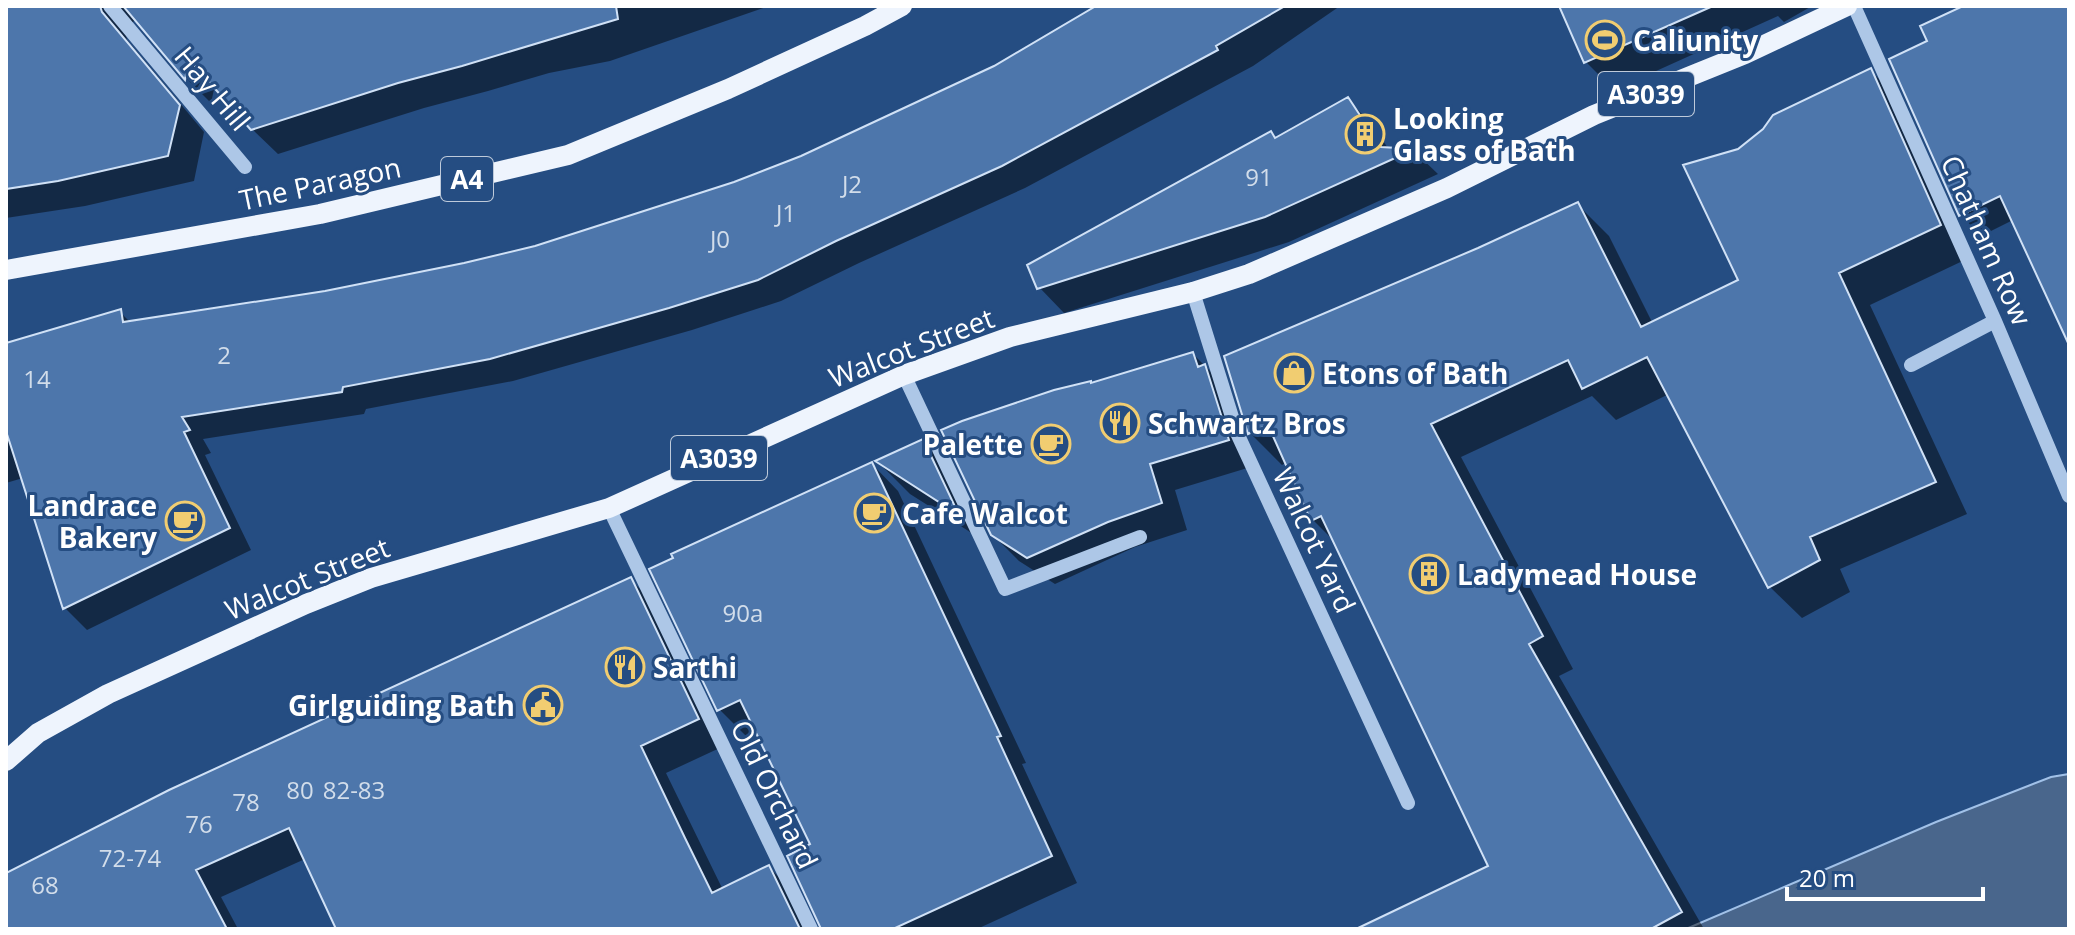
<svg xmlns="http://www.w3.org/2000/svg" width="2075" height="935" font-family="'Open Sans',sans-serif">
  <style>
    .water { fill: #49668c; stroke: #a1c1e8; stroke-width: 2 }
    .shadow { fill: #0007 }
    .building { fill: #4d76ab; stroke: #d0e1f6; stroke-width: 2 }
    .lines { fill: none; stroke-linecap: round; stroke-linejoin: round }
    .minor { stroke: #adc7e7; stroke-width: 14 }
    .major { stroke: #eef4fd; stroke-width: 20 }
    .labels { text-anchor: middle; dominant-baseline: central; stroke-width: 6; stroke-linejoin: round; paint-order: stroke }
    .number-label { font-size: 24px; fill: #d2ddea }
    .shield { fill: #254d82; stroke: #becada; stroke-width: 2 }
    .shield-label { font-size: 26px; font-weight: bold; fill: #fff }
    .poi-label { font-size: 28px; font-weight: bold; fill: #fff; stroke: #254d82; text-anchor: start }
    .street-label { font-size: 28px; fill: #fff; stroke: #254d82 }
  </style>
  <rect width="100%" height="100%" fill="#254d82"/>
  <!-- water -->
  <path class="water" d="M2069 774V929H1686L1936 822 2051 777Z"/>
  <!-- shadow -->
  <path class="shadow" d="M6 6H769L610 61 549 73 488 91 424 108 278 154 252 129 215 85 211 103 186 78 138 21H134L125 30 127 40 204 132 194 181 85 206 6 218Z
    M1100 6H1340L1253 66 1025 188 859 263 781 301 692 330 513 381 366 409 364 414 203 439 211 453 205 455 251 550 87 630 65 608 23 478 6 483V344L120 312 131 323 325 293 536 248 735 184 802 158 995 67Z
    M1561 6H1812L1784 22 1778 16 1614 90 1586 62Z
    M1966 6H2069V339L2013 220 1981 236 1961 215 1929 42Z
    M1870 70 1902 102 1971 257 1870 305 1967 514 1840 569 1850 592 1802 618 1770 587 1669 394 1616 420 1592 396 1461 457 1573 669 1559 676 1704 929H1360L1490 867 1337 544 1312 519 1287 462 1282 465 1250 433 1479 249 1577 204 1609 236 1653 324 1741 281 1739 151Z
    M1348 100 1373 125 1389 150 1414 151 1438 174 1289 242 1064 313 1039 287 1276 139Z
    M1193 354 1231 392 1254 466 1175 490 1187 530 1135 547 1055 584 1019 561 992 534 1090 384Z
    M923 441 956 474 989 544 910 494 878 462Z
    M872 464 898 491 1026 763 1022 764 1077 883 977 929H823L813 845 757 731 746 736 719 709Z
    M631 580 657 606 724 746 666 773 723 890 769 867 795 894 812 929H334L337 927 305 859 221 897 238 929H6V875Z"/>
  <!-- building -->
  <path class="building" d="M6 6H100L102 12 180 105 168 156 58 181 6 189Z
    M123 6H616L618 19 462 66 398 83 251 130 189 59 185 80Z
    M1096 6H1285L1216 46 1218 50 1002 166 836 241 758 280 669 308 490 359 343 387 342 392 182 417 190 430 184 432 230 528 63 609 6 431V343L121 309 123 322 325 291 464 263 535 246 734 182 801 156 994 66Z
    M1559 6H1713L1584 63Z
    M1963 6H2069V345L2000 196 1959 216 1889 59 1927 41 1920 26Z
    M1871 68 1941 225 1839 273 1936 482 1810 537 1820 560 1768 588 1647 357 1582 389 1568 360 1431 424 1543 636 1529 644 1682 912 1651 929H1356L1488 866 1321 516 1311 521 1268 425 1248 434 1224 356 1478 248 1578 202 1641 327 1738 280 1683 165 1738 149 1763 129 1773 115Z
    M1348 97 1381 147 1415 149 1265 217 1037 289 1027 265 1271 131 1275 138Z
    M1193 352 1198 367 1205 364 1229 440 1150 464 1162 503 1108 522 1027 558 991 535 941 430 962 421 1054 390 1091 381V383Z
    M923 439 959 515 875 461Z
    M872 462 1001 736 997 737 1052 856 893 929H821L787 856 810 844 740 700 717 711 649 569 673 558 671 554Z
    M631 577 699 719 641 746 685 838 712 893 769 865 800 929H336L289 828 196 870 227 929H6V873L169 790Z"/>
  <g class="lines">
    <!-- minor -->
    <path class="minor" d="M110 6 245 167
      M1854 6 1995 321 2069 496
      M1193 292 1237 433 1408 803
      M1911 365 1995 321
      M904 375 1005 589 1140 537
      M609 508 811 929"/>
    <!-- major -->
    <path class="major" d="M6 270 320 214 568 155 728 89 865 26 902 6
      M6 761 38 733 108 694 306 604 371 578 609 508 904 375 1010 337 1193 292 1249 274 1447 188 1594 115 1745 54 1847 6"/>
  </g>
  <!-- icons -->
  <defs>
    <symbol id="stadium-ring" viewBox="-11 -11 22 22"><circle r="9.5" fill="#254d82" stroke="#f1cd71" stroke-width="1.5"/><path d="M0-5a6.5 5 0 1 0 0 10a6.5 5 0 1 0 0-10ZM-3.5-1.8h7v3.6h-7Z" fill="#f1cd71"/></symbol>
    <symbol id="building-ring" viewBox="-11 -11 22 22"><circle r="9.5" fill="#254d82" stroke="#f1cd71" stroke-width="1.5"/><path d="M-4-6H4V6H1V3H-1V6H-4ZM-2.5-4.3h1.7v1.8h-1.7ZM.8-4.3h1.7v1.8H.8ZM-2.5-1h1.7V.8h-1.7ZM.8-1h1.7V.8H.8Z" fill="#f1cd71"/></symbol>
    <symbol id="shop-ring" viewBox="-11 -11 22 22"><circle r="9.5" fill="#254d82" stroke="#f1cd71" stroke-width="1.5"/><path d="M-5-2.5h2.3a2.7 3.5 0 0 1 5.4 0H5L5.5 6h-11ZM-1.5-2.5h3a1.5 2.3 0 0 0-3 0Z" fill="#f1cd71"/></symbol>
    <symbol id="restaurant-ring" viewBox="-11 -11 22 22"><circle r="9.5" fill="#254d82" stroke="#f1cd71" stroke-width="1.5"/><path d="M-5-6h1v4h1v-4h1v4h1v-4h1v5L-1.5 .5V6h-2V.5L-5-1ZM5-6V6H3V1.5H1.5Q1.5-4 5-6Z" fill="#f1cd71"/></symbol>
    <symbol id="cafe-ring" viewBox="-11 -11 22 22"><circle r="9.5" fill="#254d82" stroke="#f1cd71" stroke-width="1.5"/><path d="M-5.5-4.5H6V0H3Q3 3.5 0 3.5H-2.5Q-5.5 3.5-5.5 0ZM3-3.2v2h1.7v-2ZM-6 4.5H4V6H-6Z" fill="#f1cd71"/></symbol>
    <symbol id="civic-ring" viewBox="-11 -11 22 22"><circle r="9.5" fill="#254d82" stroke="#f1cd71" stroke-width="1.5"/><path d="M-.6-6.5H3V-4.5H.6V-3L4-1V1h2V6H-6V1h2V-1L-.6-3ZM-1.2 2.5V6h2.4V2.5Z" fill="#f1cd71"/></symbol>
  </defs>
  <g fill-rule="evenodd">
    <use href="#stadium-ring" x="1583" y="18" width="44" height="44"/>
    <use href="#building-ring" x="1343" y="112" width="44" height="44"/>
    <use href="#shop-ring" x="1272" y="351" width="44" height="44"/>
    <use href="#restaurant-ring" x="1098" y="401" width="44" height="44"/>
    <use href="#cafe-ring" x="1029" y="422" width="44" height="44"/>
    <use href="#cafe-ring" x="852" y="491" width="44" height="44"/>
    <use href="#cafe-ring" x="163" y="499" width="44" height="44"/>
    <use href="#building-ring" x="1407" y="552" width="44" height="44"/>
    <use href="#restaurant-ring" x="603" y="645" width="44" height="44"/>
    <use href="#civic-ring" x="521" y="683" width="44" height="44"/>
  </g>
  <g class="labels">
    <!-- number labels -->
    <g class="number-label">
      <text x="1259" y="176">91</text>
      <text x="852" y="183">J2</text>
      <text x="786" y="212">J1</text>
      <text x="720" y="238">J0</text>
      <text x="224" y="354">2</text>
      <text x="37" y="378">14</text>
      <text x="743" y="612">90a</text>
      <text x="300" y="789">80</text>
      <text x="354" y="789">82-83</text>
      <text x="246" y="801">78</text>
      <text x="199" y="823">76</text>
      <text x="130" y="857">72-74</text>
      <text x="45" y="884">68</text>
    </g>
    <!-- shield labels -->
    <g class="shield">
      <rect x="1598" y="72" width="96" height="44" rx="6"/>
      <rect x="441" y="157" width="52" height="44" rx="6"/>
      <rect x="671" y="436" width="96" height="44" rx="6"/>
    </g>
    <g class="shield-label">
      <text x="1646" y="94">A3039</text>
      <text x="467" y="179">A4</text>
      <text x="719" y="458">A3039</text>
    </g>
    <!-- poi labels -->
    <g class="poi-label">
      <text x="1633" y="40">Caliunity</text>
      <text x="1393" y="118">Looking<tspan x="1393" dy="32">Glass of Bath</tspan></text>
      <text x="1322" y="373">Etons of Bath</text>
      <text x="1148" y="423">Schwartz Bros</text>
      <text x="1023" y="444" text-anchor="end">Palette</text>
      <text x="157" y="505" text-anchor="end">Landrace<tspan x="157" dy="32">Bakery</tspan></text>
      <text x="902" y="513">Cafe Walcot</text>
      <text x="1457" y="574">Ladymead House</text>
      <text x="653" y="667">Sarthi</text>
      <text x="515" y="705" text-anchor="end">Girlguiding Bath</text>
    </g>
    <!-- street labels -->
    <g class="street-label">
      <text transform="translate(213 88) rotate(50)">Hay Hill</text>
      <text transform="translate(320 183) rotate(-12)">The Paragon</text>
      <text transform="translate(1987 240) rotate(66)">Chatham Row</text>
      <text transform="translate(911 347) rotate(-21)">Walcot Street</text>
      <text transform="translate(1315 540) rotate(65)">Walcot Yard</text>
      <text transform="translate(307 578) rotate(-22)">Walcot Street</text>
      <text transform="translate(775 794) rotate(64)">Old Orchard</text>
    </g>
  </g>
  <!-- border -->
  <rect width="2075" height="935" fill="none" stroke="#ffffff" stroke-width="16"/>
  <!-- scale -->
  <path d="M1787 887v12h196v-12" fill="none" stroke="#ffffff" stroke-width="4"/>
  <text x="1799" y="887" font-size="24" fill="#ffffff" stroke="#254d82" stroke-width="6" paint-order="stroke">20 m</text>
</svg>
